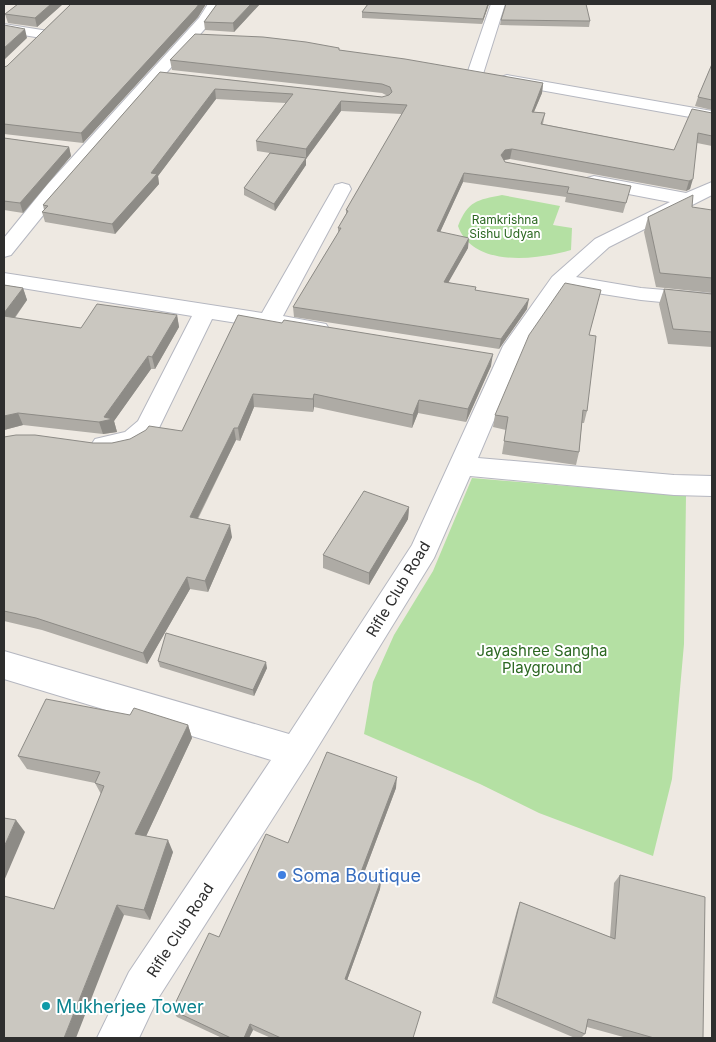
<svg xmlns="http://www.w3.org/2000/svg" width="716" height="1042" font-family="Inter,sans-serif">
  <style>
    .green { fill: #b4e0a3 }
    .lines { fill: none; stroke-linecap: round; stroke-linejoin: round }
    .street-casing { stroke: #b5b7c0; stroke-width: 2 }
    .street { fill: #fff; fill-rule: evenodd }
    .wall { fill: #aeaba5 }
    .shaded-wall { fill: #8d8b86 }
    .building { fill: #cac7c0; stroke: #8d8b86 }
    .shop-dot { fill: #3f7fe0; stroke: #fff; stroke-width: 2 }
    .culture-dot { fill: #0f9aa8; stroke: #fff; stroke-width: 2 }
    .labels { text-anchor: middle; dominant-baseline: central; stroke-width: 4; stroke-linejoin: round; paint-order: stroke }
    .far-park-label { font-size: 12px; fill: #2b6721; stroke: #fff }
    .street-label { font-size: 15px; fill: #2e2e2e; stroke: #fff }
    .park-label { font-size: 15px; fill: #2b6721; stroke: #fff }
    .near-shop-label { font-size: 18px; fill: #366cbe; stroke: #fff; text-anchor: start }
    .near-culture-label { font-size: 18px; fill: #0d838f; stroke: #fff; text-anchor: start }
  </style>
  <rect width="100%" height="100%" fill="#eee9e2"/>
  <!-- green -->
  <path class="green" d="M502 195 560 206 553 225 572 228 571 250C537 260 473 268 458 226 468 201 477 200 502 195Z
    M472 478 686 496 684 644 672 779 653 856 539 813 480 784 364 734 373 682 394 635 433 571Z"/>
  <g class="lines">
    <defs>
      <path id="street" d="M208 4H222L210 23 61 193 11 255 4 257V238L47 185 199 18Z
        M491 4H505L483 74 481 77H469L467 74Z
        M4 24 42 30 47 31 49 34 47 37 42 38 4 32Z
        M507 75 712 111V121L501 83 499 80 501 77Z
        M594 176 686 193 712 182V195L609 247 576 277 641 288 712 294V307L641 300 565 288 525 347 478 458 674 475 712 476V496L674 495 470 476 434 558 308 763 157 1000 139 1038H97L129 972 271 760 4 679V651L289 734 412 545 503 346 552 277 595 239 670 202 587 186 585 182 587 178Z
        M342 183 349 185 351 189 283 316 326 324 329 329 326 334 318 336 212 319 157 432 141 446 104 454 95 451 91 445 95 439 125 432 138 421 192 316 4 285V273L262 313 333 189 335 185Z"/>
    </defs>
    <!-- street casing -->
    <use href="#street" class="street-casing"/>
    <!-- street -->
    <use href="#street" class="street"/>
  </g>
  <!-- wall -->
  <path class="wall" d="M18 4H63L37 27 8 23 5 14Z
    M71 4H206L198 17 83 143 4 134V67L7 66Z
    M217 4H260L234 32 205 30 204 22Z
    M368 4H489L482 24 362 18V12Z
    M501 20 590 21 589 27 500 25Z
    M339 50 543 83 542 93 534 112 545 113 543 124 674 150 712 113V146L697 143 690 189 686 191 510 159 504 160 505 162 631 186 623 213 565 202 566 197 463 182 440 232 468 248 448 282 475 290 527 309 499 349 294 317 293 307 338 233V228L346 214V210L402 114 341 111 306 159V165L275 211 244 195V188L270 153 257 151 256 141 286 103 216 99 158 176 159 184 115 234 45 222 42 212 44 210 43 205 160 72 382 97 388 96 382 93 172 70 170 60Z
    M712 64V110L695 106 698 97Z
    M4 138 69 147 71 156 23 213 4 210Z
    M712 210V293L656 287 644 232 648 217Z
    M4 285 23 288 27 300 15 318 81 328 177 315 179 327 155 369H151L114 421 117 432 103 434 23 425 4 430Z
    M664 289 712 294V347L668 344 659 304Z
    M238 315 491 366 466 422 418 413 412 428 314 407 313 412 254 407 240 441 236 440 198 519 232 537 208 592 190 589 147 664 42 630 4 621V437L93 443H112L182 431Z
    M589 335 587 411 584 423H582L579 452 576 465 502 454 506 430 493 427 495 415Z
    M409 507 408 519 369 585 323 568V555Z
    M158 661 267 668 254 696 160 667Z
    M130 715 188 725 192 738 146 836 173 852 150 920 124 915 54 909 101 794 95 783 27 769 18 756Z
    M396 788 364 873 381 880 380 889 347 980 413 1038H271L253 1030 249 1038H222L177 1017 172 1010 219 937 288 843Z
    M620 875 703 1038H627L587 1027 585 1034 581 1038H575L492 1003 517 910 520 902 610 937 614 883Z"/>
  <!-- shaded-wall -->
  <path class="shaded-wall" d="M51 4H63L37 27 35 18Z
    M199 4H206L198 17 83 143 81 133Z
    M251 4H260L234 32 233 23Z
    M488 4H489L482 24 483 19Z
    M25 29 27 38 4 60V48Z
    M543 83 542 93 530 121 532 112Z
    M215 89 216 99 158 176 159 184 115 234 112 224Z
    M341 101V111L306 159V149Z
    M69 147 71 156 23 213 20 203Z
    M512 149 510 159 504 160 501 155 505 150Z
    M306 158V165L275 211 274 204Z
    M464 173 463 182 436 241 437 231Z
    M693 179 690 189 686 191 689 181Z
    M469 238 468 248 443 292 444 282Z
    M23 288 27 300 7 328 4 320V313Z
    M529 299 527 309 499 349 501 339Z
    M177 315 179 327 155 369 152 357Z
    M493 354 491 366 466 422 468 409Z
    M148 356 151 369 114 421 117 432 103 434 99 422 104 417Z
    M253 394 254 407 240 441 238 428Z
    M314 394V407L313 412V399Z
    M419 400 418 413 412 428 413 415Z
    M18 413 23 425 4 430V416Z
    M234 428 236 440 192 529 190 517Z
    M409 507 408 519 369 585V573Z
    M230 525 232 537 208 592 205 581Z
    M187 577 190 589 147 664 143 653Z
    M266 662 267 668 254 696 253 690Z
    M188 725 192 738 142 845 135 834Z
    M397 777 396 788 361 881V872Z
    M16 820 25 832 4 881V847Z
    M168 840 173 852 150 920 144 910Z
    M381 880 380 889 345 986V979Z
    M117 905 124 915 76 1038H64Z
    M250 1024 253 1030 249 1038H244Z"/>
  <!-- building -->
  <path class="building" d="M18 4H51L35 18 5 14Z
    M71 4H199L196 8 81 133 4 124V67L7 66Z
    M217 4H251L233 23 204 22Z
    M368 4H488L483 19 362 12Z
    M506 4H586L590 21 501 20Z
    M4 25 25 29 4 48Z
    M195 34 263 37 306 42 339 48V50L405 59 543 83 532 112 545 113 541 124 674 150 692 109 712 113V136L698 133 693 179 689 181 512 149 505 150 501 155 505 162 631 186 626 203 567 193 569 187 464 173 437 231 469 238 444 282 476 287 475 290 529 299 501 339 293 307 341 228H338L348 211 346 210 407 105 341 101 306 149 256 141 293 94 215 89 151 173 157 174 112 224 42 212 48 206 43 205 160 72 382 97 389 95 392 92 390 87 382 84 170 60Z
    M712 64V100L698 97Z
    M4 138 69 147 20 203 4 201Z
    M270 153 306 158 274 204 244 188Z
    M693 195 692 207 712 210V278L660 273 648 217Z
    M565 283 601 290 589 335 596 336 594 353 587 411 583 410 579 452 504 441 508 417 495 415 529 335Z
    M4 285 23 288 4 313Z
    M664 289 712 294V332L673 329Z
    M97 304 177 315 152 357 148 356 104 417 113 419 99 422 18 413 4 416V316L81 328Z
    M238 315 282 323 284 320 493 354 468 409 419 400 413 415 314 394 313 399 253 394 238 428H234L190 517 230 525 205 581 187 577 143 653 36 618 4 611V437L16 435H35L93 443H112L130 439 146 430 149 426 182 431Z
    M364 491 409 507 369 573 323 555Z
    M166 633 266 662 253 690 158 661Z
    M46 699 130 715 134 708 188 725 135 834 168 840 144 910 117 905 64 1038H4V896L54 909 104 786 95 783 100 772 18 756Z
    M327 752 397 777 361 872 381 880 345 979 421 1012 413 1038H281L250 1024 244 1038H231L172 1010 209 933 219 937 266 834 288 843Z
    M4 818 16 820 4 847Z
    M620 875 705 897 703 1038H654L588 1019 585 1034 496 997 520 902 615 939Z"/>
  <!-- markers -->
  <circle class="shop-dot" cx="282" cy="875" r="5"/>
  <circle class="culture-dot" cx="46" cy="1006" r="5"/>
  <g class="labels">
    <!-- far-park labels -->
    <g class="far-park-label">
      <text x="505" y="219">Ramkrishna<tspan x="505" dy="14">Sishu Udyan</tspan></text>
    </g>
    <!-- street labels -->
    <g class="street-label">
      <text transform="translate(398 589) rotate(-59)">Rifle Club Road</text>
      <text transform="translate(180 930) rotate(-57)">Rifle Club Road</text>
    </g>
    <!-- park labels -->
    <g class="park-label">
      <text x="542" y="650">Jayashree Sangha<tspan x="542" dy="17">Playground</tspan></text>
    </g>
    <!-- near-shop labels -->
    <g class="near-shop-label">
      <text x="292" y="875">Soma Boutique</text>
    </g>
    <!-- near-culture labels -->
    <g class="near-culture-label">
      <text x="56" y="1006">Mukherjee Tower</text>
    </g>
  </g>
  <!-- border -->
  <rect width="716" height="1042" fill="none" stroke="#2e2e2e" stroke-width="10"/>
</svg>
